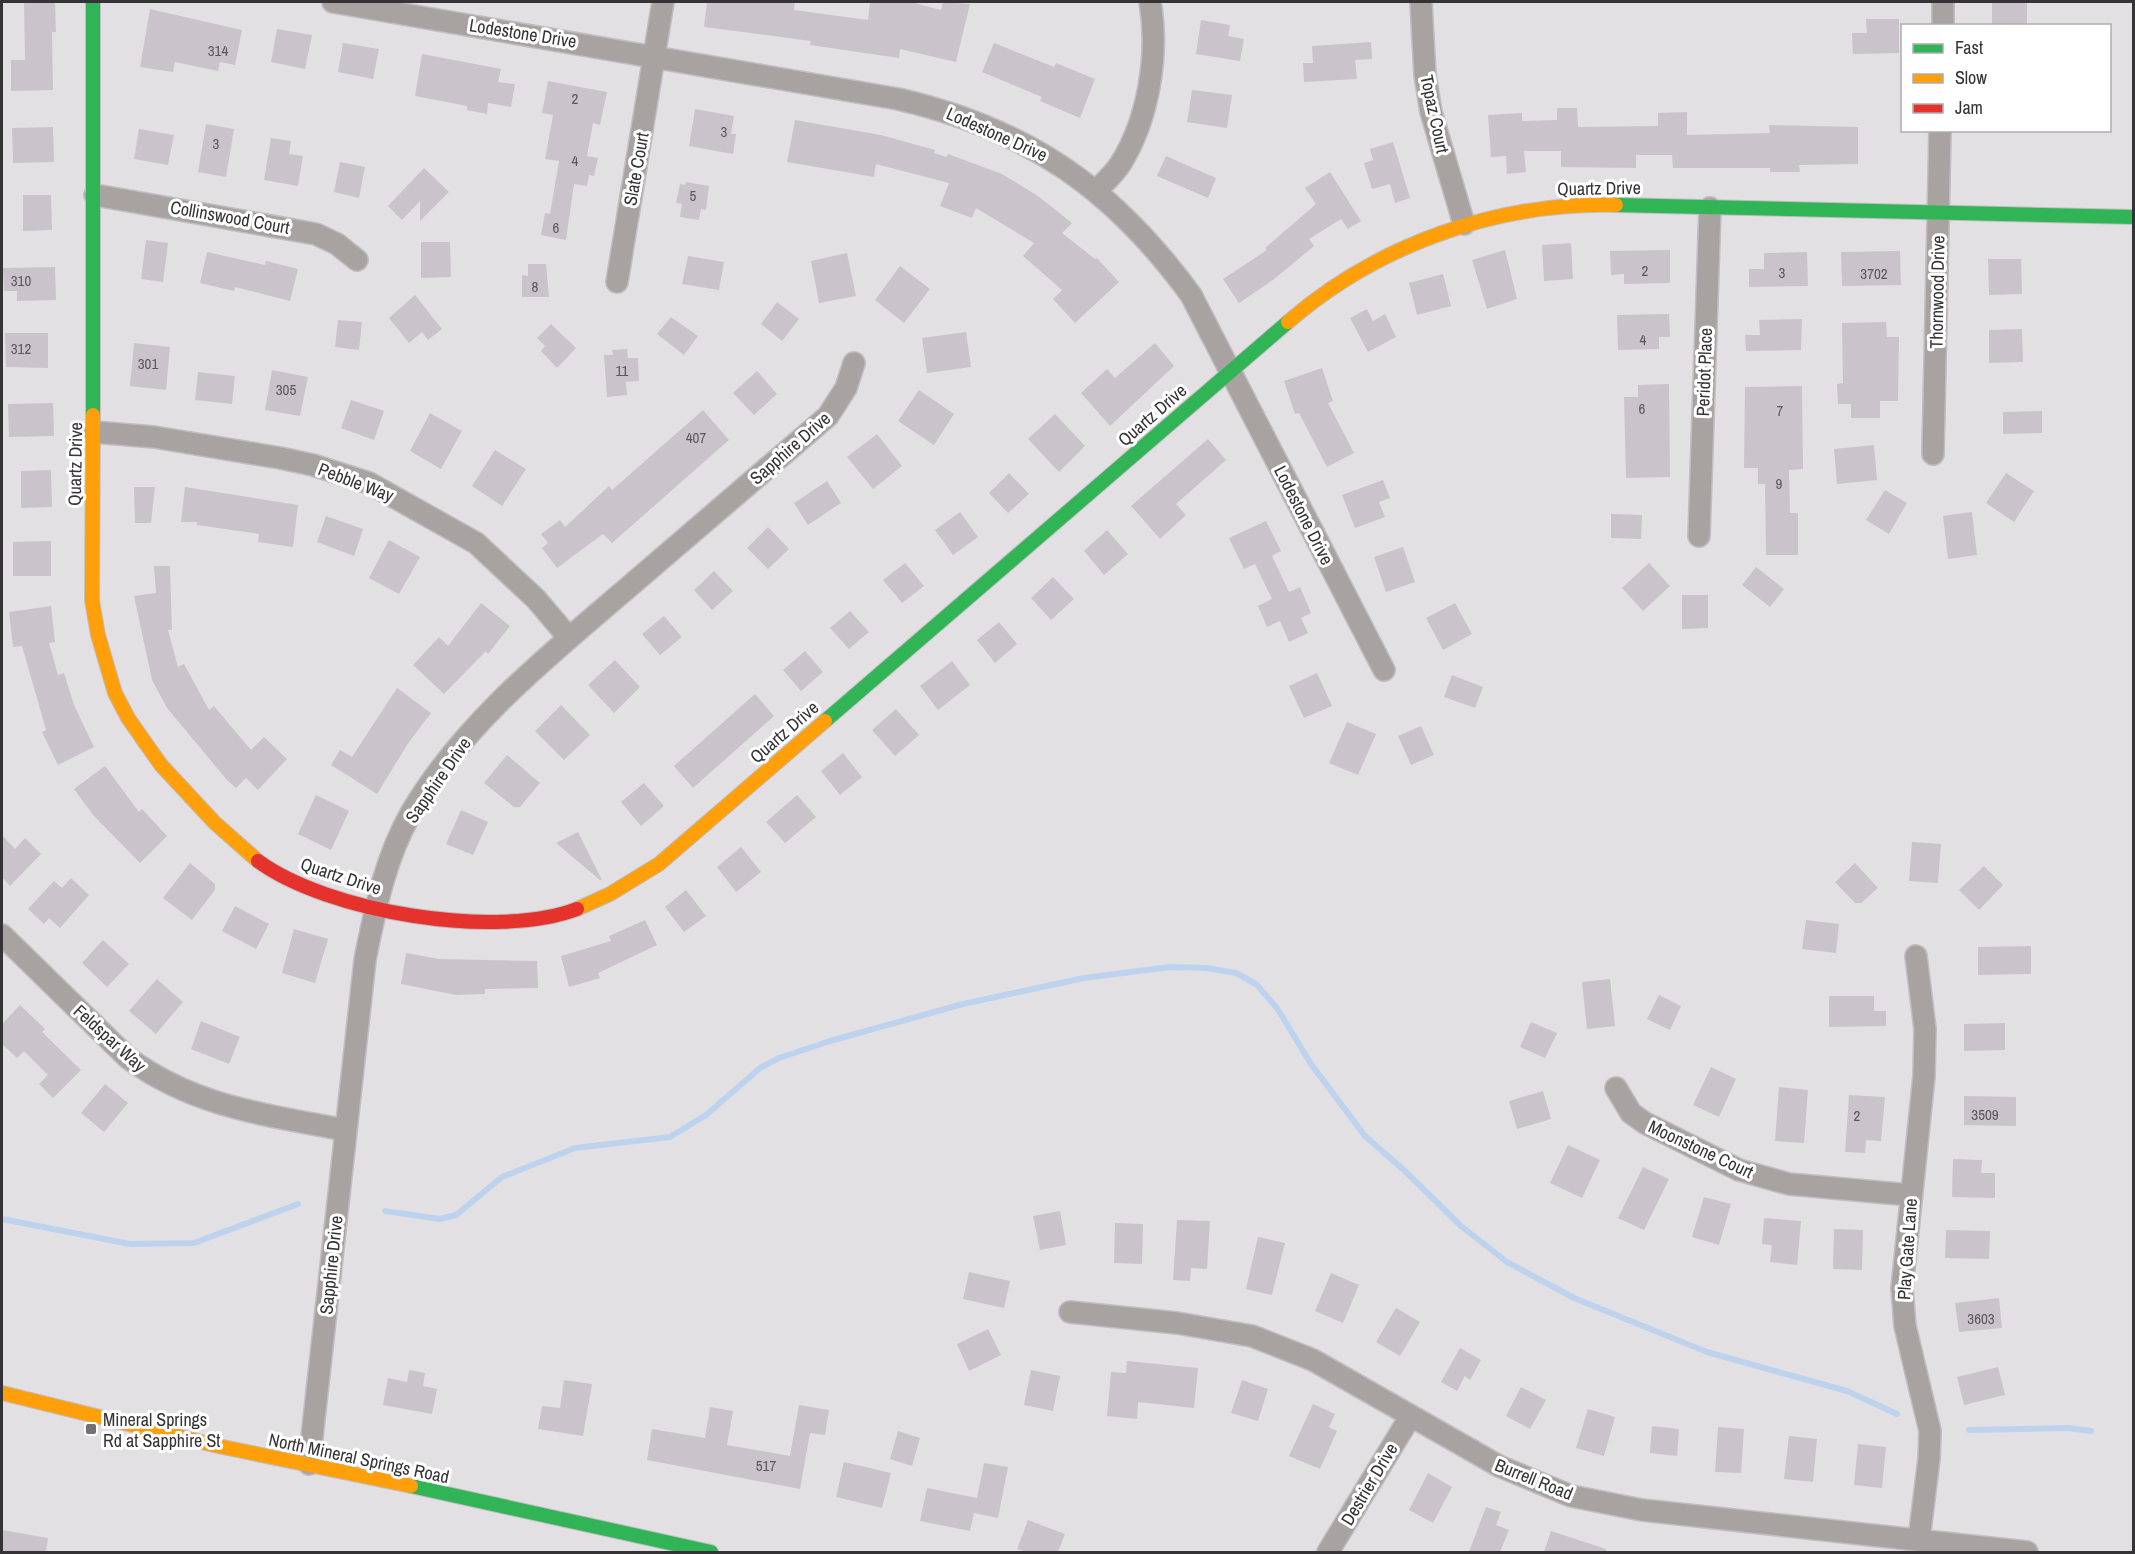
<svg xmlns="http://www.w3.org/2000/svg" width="2135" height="1554" font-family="'Archivo Narrow',sans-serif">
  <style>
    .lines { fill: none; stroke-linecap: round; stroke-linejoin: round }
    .stream { stroke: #bdd3ed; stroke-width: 6 }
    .building { fill: #cac3cb }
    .street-casing { stroke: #c0bec0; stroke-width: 24 }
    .fast-casing { stroke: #c0bec0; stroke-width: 16 }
    .slow-casing { stroke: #c0bec0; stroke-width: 16 }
    .jam-casing { stroke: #c0bec0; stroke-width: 16 }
    .street { stroke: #a8a2a1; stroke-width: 21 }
    .fast { stroke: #30b455; stroke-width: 14 }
    .slow { stroke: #ff9f0a; stroke-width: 14 }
    .jam { stroke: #e5322d; stroke-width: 14 }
    .poi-dot { fill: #727072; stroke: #fff; stroke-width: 2 }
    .labels { text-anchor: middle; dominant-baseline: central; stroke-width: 6; stroke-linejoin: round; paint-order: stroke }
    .number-label { font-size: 15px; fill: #5a575a }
    .street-label { font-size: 18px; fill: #353335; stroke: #fff }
    .poi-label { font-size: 18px; fill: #353335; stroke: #fff; text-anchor: start }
  </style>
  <rect width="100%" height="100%" fill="#e3e0e4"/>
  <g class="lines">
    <!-- stream -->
    <path class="stream" d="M385 1211 440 1219 456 1215 502 1177 575 1148 670 1137 706 1115 760 1068 779 1058 830 1041 963 1004 1084 978 1170 967 1206 968 1236 973 1256 984 1277 1008 1311 1064 1365 1136 1405 1171 1461 1226 1507 1262 1574 1298 1707 1352 1847 1391 1897 1414
      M2 1219 130 1244 194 1243 298 1204
      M1969 1430 2068 1428 2091 1431"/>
  </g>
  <!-- building -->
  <path class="building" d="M24 2H55L56 32H52L53 90 11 91V60H25Z
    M707 2H795L794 10 868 20 870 2H911L941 10 943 2 970 4 956 62 900 49 899 58 810 45 811 41 704 27Z
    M1992 2H2027V26H1992Z
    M150 9 242 30 235 65 220 62 218 71 175 62 173 72 140 67Z
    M1866 19H1899V53L1853 54 1852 33H1867Z
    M1201 20 1230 25 1228 36 1244 39 1240 61 1196 54Z
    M277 29 312 35 305 69 271 62Z
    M1371 42 1372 59 1355 60 1357 79 1304 82 1303 63H1313L1312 46Z
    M343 43 379 49 373 79 338 72Z
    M994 43 1054 67 1056 63 1095 79 1080 118 1040 101 1042 97 982 72Z
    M422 54 501 69 498 82 515 84 511 107 488 103 487 114 467 110V106L415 96Z
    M548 81 607 92 600 125 593 123 587 156 598 158 594 176 589 175 587 186 574 184 566 240 541 235 545 213 550 214 559 161 545 159 553 115 542 113Z
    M1192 90 1232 95 1227 128 1187 122Z
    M1557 108H1577L1578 127 1658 126V113L1687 112V135L1770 133 1769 125 1858 127V164L1799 165 1800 172H1770V168H1673L1672 155H1636V168L1561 167V151H1524L1526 172 1507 174 1506 156 1491 157 1488 115 1522 113V121L1557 120Z
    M695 109 734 116 731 134H736L733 154 689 146Z
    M795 120 881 135 935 150 934 153 947 157 948 154 1002 174 1038 196 1072 223 1062 233 1095 259 1097 258 1119 282 1075 323 1053 299 1062 290 1023 256 1034 243 976 208 972 218 940 206 949 183 876 164 874 177 787 162Z
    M206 124 234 129 226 177 198 172Z
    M53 127 54 162 13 163 12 128Z
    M139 129 174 135 168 165 134 159Z
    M271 138 291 141 289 154 303 156 298 186 264 180Z
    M1393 142 1410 198 1395 203 1390 184 1372 189 1364 163 1373 160 1370 149Z
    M1166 156 1216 178 1208 198 1157 176Z
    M340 162 365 167 359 198 334 192Z
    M424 168 449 192 420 221V201L402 220 388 206Z
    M1330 172 1361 221 1348 229 1341 219 1309 239 1314 246 1273 280 1239 303 1223 279 1267 250 1265 248 1316 204 1305 188Z
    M686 182 709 186 706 210 701 209 699 220 680 217 682 204 676 203 680 184 685 185Z
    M23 195H51L52 230 23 231Z
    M146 240 168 243 163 282 141 279Z
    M421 242H450L451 277 421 278Z
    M1571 243 1573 279 1544 281 1542 245Z
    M1505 250 1517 299 1487 309 1472 260Z
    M1670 250V283L1624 284V274L1611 275 1610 251Z
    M1900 251 1901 285 1842 286 1841 252Z
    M207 252 265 265 266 261 298 269 290 301 235 287 234 291 200 283Z
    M1807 252 1808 286 1749 287V269H1764V253Z
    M847 253 856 296 819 303 811 261Z
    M688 256 724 262 719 290 682 284Z
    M1988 259H2021L2022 294 1989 295Z
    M528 264H546L549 297H522V275L528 276Z
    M900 266 930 289 904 323 875 300Z
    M55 267 56 300 17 301V291H4L3 268Z
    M1443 274 1451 306 1417 315 1409 283Z
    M415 295 442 329 428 340 422 332 409 343 389 318Z
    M777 302 799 319 782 341 761 324Z
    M1367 309 1373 321 1385 314 1396 337 1368 352 1350 318Z
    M1669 314 1670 337H1659V349L1618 350 1617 315Z
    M671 317 698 336 684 355 657 334Z
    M1802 319 1801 350 1746 351 1745 335H1760L1759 320Z
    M338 320 362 322 359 350 335 347Z
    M1886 322 1887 337H1899L1898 401H1880V418H1851V404H1838L1837 384 1843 383 1842 323Z
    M551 324 576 348 557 368 541 351 545 346 537 338Z
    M2022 329 2023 362 1989 363V330Z
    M966 332 971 367 927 373 922 338Z
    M5 333H48V368L6 367Z
    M134 343 170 347 166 390 130 386Z
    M1155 343 1174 366 1110 426 1081 393 1107 369 1115 378Z
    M627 349 628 358H638L639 381 626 382 627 395 607 397 604 355H613L612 350Z
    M1322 368 1333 401 1328 403 1354 453 1327 467 1299 413 1295 414 1284 381Z
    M272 370 308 377 300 416 265 410Z
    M757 371 777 394 754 415 733 393Z
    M198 372 235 376 232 404 195 400Z
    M1669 384 1670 477 1626 478 1624 397H1638V385Z
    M1802 386 1803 469 1789 470 1790 513H1798V555H1766L1765 484H1758V468H1744L1745 387Z
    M919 390 954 414 934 445 898 421Z
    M351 400 384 411 374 440 341 428Z
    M53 403 54 436 9 437 8 404Z
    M703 410 729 440 612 543 603 534 557 568 542 548 548 543 541 534 560 520 565 527 609 486 612 490Z
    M2042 411V433L2003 434V412Z
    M430 413 462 431 441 469 410 451Z
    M1055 414 1085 446 1059 472 1028 439Z
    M877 434 902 466 873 489 847 457Z
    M1208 439 1226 460 1176 504 1186 515 1160 539 1131 506Z
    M1874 445 1877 480 1837 484 1834 449Z
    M495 450 526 469 502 506 472 486Z
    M51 470 52 507 21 508V471Z
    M1009 473 1029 494 1008 513 989 493Z
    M2006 473 2034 491 2014 522 1986 503Z
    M1383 480 1390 498 1379 502 1385 517 1355 528 1342 495Z
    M827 481 841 503 808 525 794 503Z
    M134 487H155L151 523H135Z
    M185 487 298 505 293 547 258 542 259 534 197 525V522H181Z
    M1885 490 1907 503 1889 534 1866 520Z
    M960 512 978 537 953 555 935 530Z
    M1972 512 1977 555 1948 559 1943 516Z
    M1611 514 1642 515 1641 539 1611 538Z
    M326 516 363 529 354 556 317 542Z
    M1266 521 1281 551 1272 556 1289 592 1300 587 1311 613 1301 618 1308 633 1289 642 1280 621 1267 627 1258 606 1272 599 1255 564 1244 569 1229 538Z
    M768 527 789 549 768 569 747 548Z
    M1107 530 1128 554 1104 575 1084 551Z
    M389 540 420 557 399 594 369 578Z
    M51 541V576H13V542Z
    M1403 547 1415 582 1386 592 1374 557Z
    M905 563 924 586 902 603 883 580Z
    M1649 563 1670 586 1643 611 1622 588Z
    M154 566H170L172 630H168L178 667 184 664 209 710 214 706 251 750 264 737 287 759 258 790 246 778 236 788 227 780 167 708 152 680 134 596 156 593Z
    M1756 567 1784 589 1770 607 1742 585Z
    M714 571 733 591 712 610 694 590Z
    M1053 577 1074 599 1051 620 1031 598Z
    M1682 595H1708V628L1682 629Z
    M481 603 510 626 488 654 486 651 444 694 413 665 439 637 448 646Z
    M1455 603 1472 634 1443 650 1426 618Z
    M51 606 55 642 49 643 58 675 64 673 74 705 94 747 58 765 42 732 46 730 22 646 13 647 9 612Z
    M850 611 869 632 849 649 830 628Z
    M664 616 682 637 660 655 642 634Z
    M999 622 1017 644 995 663 977 640Z
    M805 651 823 672 801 691 783 670Z
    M615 660 640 687 614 713 588 685Z
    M952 661 970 685 938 710 920 686Z
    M1317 673 1332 706 1304 718 1289 686Z
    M1452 675 1483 687 1475 708 1444 697Z
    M397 688 431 713 409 742 377 794 331 765 340 750 352 757Z
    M755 694 774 716 693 788 674 766Z
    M561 705 590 735 564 760 535 731Z
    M896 709 919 735 895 756 872 730Z
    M1347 722 1376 734 1358 775 1329 763Z
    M1421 726 1434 755 1411 765 1398 736Z
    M843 753 862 777 840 795 821 771Z
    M507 755 540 783 520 807H514L484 783Z
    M105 766 139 812 142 809 167 836 140 863 93 815 74 789Z
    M644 783 664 806 641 826 621 802Z
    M316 795 349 811 331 850 298 834Z
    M797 795 816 817 785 843 766 822Z
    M461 810 488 822 473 855 446 844Z
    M578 832 602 880H600L556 843Z
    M2 835 15 849 25 838 41 854 10 886 2 877Z
    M1912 842 1941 844 1938 883 1909 881Z
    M741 847 761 872 736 892 717 867Z
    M190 863 215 884V890L192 920 163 898Z
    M1855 863 1878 888 1861 903H1855L1835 882Z
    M1984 866 2003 885 1979 910 1959 890Z
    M71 878 89 895 60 928 49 918 44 924 28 909 54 881 62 888Z
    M686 890 706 916 684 932 665 907Z
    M235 906 269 924 256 949 222 931Z
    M645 920 657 945 598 973 600 978 569 987 561 956 611 941 609 936Z
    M1806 920 1839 924 1836 953 1802 949Z
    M294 929 328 939 315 983 282 973Z
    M103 940 129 964 107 987 82 963Z
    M2031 946V974L1978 975V947Z
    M406 953 439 959 537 961 538 988 485 989V994L456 995 401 984Z
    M157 979 183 1002 156 1034 129 1011Z
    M1610 979 1615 1026 1587 1029 1582 982Z
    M1659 995 1681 1006 1670 1030 1647 1019Z
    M1829 996H1874V1011H1886V1026L1829 1027Z
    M20 1005 45 1029 42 1032 81 1070 53 1098 39 1084 48 1075 24 1051 17 1058 2 1044V1024Z
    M201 1021 240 1037 229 1064 191 1049Z
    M1531 1022 1557 1033 1545 1058 1520 1047Z
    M2005 1023V1050L1964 1051V1024Z
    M1711 1067 1736 1079 1719 1117 1693 1105Z
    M105 1084 128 1103 104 1132 81 1113Z
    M1779 1087 1808 1090 1804 1143 1775 1141Z
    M1543 1091 1551 1119 1517 1129 1509 1101Z
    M1849 1095 1885 1097 1881 1141 1866 1140 1865 1153 1845 1152Z
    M1964 1096 2016 1097V1126L1964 1125Z
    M1568 1145 1600 1160 1582 1198 1550 1183Z
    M1953 1159 1982 1160 1981 1173H1995V1198L1952 1197Z
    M1643 1167 1669 1179 1644 1230 1618 1218Z
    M1704 1197 1731 1204 1719 1245 1692 1237Z
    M1060 1211 1066 1245 1040 1250 1033 1216Z
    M1764 1218 1801 1221 1797 1265 1770 1262 1772 1245 1762 1244Z
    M1177 1220 1210 1221 1207 1269 1191 1268 1190 1281 1173 1280Z
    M1115 1223 1143 1224 1142 1264 1114 1263Z
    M1834 1229 1863 1230 1862 1270 1833 1269Z
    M1946 1230 1990 1231 1989 1259 1945 1258Z
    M1258 1237 1285 1243 1272 1295 1246 1289Z
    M969 1272 1010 1281 1004 1308 963 1299Z
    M1331 1273 1359 1285 1343 1323 1315 1311Z
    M1999 1298 2002 1328 1959 1332 1955 1303Z
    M1396 1308 1420 1322 1400 1356 1376 1342Z
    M988 1329 1001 1355 969 1371 957 1344Z
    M1460 1348 1481 1360 1470 1380 1465 1376 1457 1391 1441 1382Z
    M1127 1361 1198 1368 1194 1408 1138 1402 1137 1419 1107 1416 1111 1372 1126 1373Z
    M1998 1367 2005 1395 1964 1405 1957 1377Z
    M409 1370 425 1373 423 1386 437 1389 432 1414 383 1405 388 1378 407 1382Z
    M1031 1370 1060 1376 1053 1411 1024 1405Z
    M564 1380 592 1384 583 1436 538 1429 542 1406 560 1408Z
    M1242 1380 1268 1389 1258 1421 1231 1413Z
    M1521 1387 1546 1400 1530 1429 1506 1416Z
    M1313 1404 1335 1414 1329 1427 1337 1431 1320 1469 1289 1456Z
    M799 1405 829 1410 825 1435 810 1433 800 1489 647 1460 652 1429 705 1438 710 1407 733 1411 727 1445 790 1456Z
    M1588 1409 1615 1417 1604 1456 1576 1448Z
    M1652 1426 1679 1429 1677 1456 1650 1453Z
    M1718 1427 1744 1429 1741 1473 1715 1472Z
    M898 1431 920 1438 912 1466 890 1459Z
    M1789 1436 1817 1439 1813 1482 1784 1479Z
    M1858 1444 1886 1447 1882 1488 1854 1485Z
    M844 1462 891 1473 882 1508 836 1497Z
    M984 1463 1008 1467 998 1518 974 1513 970 1531 920 1521 927 1488 977 1498Z
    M1428 1473 1452 1487 1433 1523 1409 1510Z
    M1486 1507 1501 1512 1496 1525 1509 1530 1500 1552H1469Z
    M1028 1520 1065 1534 1058 1552H1027L1017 1549Z
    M2 1530 48 1538 46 1552H2Z
    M1551 1531 1606 1549V1552H1544Z"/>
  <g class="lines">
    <defs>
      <path id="street" d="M333 2 898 99C1028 129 1113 188 1191 295L1384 670
        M1421 2 1425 75 1431 112 1464 224
        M1943 26V2
        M1097 190C1105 182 1115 173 1121 163 1149 118 1159 53 1150 2
        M95 195 316 234 337 244 357 260
        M617 282 663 2
        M94 432 154 437 280 458 313 465 369 483 476 543 536 599 569 638
        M1933 454 1940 130
        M1699 536 1710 208
        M2 935 128 1058C195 1107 266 1115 345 1130
        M1916 956 1925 1029 1924 1076 1902 1288 1905 1326 1930 1431 1929 1459 1919 1539
        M1616 1088 1631 1113 1645 1123 1739 1170 1789 1184 1910 1195
        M1070 1312 1177 1323 1252 1336 1313 1360 1499 1466 1571 1496 1642 1510 2027 1552
        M309 1464 365 960C375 910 385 858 411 813 463 724 547 657 624 591 692 532 760 474 828 416L846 388 854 363
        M1328 1552 1410 1417"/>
      <path id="fast" d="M93 2V415
        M1616 205 2134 217
        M825 721 1288 322
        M411 1486 711 1552"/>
      <path id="slow" d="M1288 322C1378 244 1498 202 1616 205
        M93 415 92 600 98 635 115 693 128 718 161 765 215 823 258 861
        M577 909 610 894 659 864 825 721
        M2 1393 218 1446 411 1486"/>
      <path id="jam" d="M258 861C327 912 496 940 577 909"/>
    </defs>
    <!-- street casing -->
    <use href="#street" class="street-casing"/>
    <!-- fast casing -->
    <use href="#fast" class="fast-casing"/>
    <!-- slow casing -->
    <use href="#slow" class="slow-casing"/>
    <!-- jam casing -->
    <use href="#jam" class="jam-casing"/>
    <!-- street -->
    <use href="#street" class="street"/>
    <!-- fast -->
    <use href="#fast" class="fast"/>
    <!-- slow -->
    <use href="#slow" class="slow"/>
    <!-- jam -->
    <use href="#jam" class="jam"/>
  </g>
  <!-- markers -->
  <rect class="poi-dot" x="85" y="1423" width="12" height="12" rx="3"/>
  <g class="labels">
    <!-- number labels -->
    <g class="number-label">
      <text x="218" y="50">314</text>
      <text x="575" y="98">2</text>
      <text x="724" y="131">3</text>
      <text x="216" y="143">3</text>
      <text x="575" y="160">4</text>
      <text x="693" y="195">5</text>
      <text x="556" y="227">6</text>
      <text x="1645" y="270">2</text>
      <text x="1782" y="272">3</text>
      <text x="1874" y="273">3702</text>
      <text x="21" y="280">310</text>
      <text x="535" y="286">8</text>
      <text x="1643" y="339">4</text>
      <text x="21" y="348">312</text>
      <text x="148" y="363">301</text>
      <text x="622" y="370">11</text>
      <text x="286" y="389">305</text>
      <text x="1642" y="408">6</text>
      <text x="1780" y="410">7</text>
      <text x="696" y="437">407</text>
      <text x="1779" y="483">9</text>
      <text x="1985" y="1114">3509</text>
      <text x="1857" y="1115">2</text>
      <text x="1981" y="1318">3603</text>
      <text x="766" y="1465">517</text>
    </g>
    <!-- street labels -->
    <g class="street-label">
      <text transform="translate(523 33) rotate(9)">Lodestone Drive</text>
      <text transform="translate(1435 114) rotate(78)">Topaz Court</text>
      <text transform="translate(997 134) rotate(24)">Lodestone Drive</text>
      <text transform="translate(636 169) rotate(-80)">Slate Court</text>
      <text transform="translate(1599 188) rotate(-1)">Quartz Drive</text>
      <text transform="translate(230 217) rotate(10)">Collinswood Court</text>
      <text transform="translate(1937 292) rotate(-89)">Thornwood Drive</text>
      <text transform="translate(1704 372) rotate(-88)">Peridot Place</text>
      <text transform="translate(1152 415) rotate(-41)">Quartz Drive</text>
      <text transform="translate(790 448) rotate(-41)">Sapphire Drive</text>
      <text transform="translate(75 464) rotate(-89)">Quartz Drive</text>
      <text transform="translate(356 482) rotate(21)">Pebble Way</text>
      <text transform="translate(1304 515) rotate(63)">Lodestone Drive</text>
      <text transform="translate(784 732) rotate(-41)">Quartz Drive</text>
      <text transform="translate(438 780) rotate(-55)">Sapphire Drive</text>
      <text transform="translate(341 876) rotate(18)">Quartz Drive</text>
      <text transform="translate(110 1038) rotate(42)">Feldspar Way</text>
      <text transform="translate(1701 1149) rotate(25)">Moonstone Court</text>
      <text transform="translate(1907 1249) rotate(-86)">Play Gate Lane</text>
      <text transform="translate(331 1265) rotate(-84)">Sapphire Drive</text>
      <text transform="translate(359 1458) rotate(12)">North Mineral Springs Road</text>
      <text transform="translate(1534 1479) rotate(22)">Burrell Road</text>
      <text transform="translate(1369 1484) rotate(-59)">Destrier Drive</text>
    </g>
    <!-- poi labels -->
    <g class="poi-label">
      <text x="103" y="1419">Mineral Springs<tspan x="103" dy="21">Rd at Sapphire St</tspan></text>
    </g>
  </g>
  <!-- border -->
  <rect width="2135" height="1554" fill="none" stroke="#353335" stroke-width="6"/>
  <!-- legend -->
  <rect x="1901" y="24" width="210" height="108" fill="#ffffff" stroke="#aeadae" stroke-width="1.5"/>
  <rect x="1913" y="44" width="30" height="9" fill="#30b455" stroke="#aeadae" stroke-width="1.5"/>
  <text x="1955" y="54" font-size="18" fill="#353335">Fast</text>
  <rect x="1913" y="74" width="30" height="9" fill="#ff9f0a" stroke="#aeadae" stroke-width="1.5"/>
  <text x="1955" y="84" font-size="18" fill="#353335">Slow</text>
  <rect x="1913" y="104" width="30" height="9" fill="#e5322d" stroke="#aeadae" stroke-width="1.5"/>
  <text x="1955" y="114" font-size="18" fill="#353335">Jam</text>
</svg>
